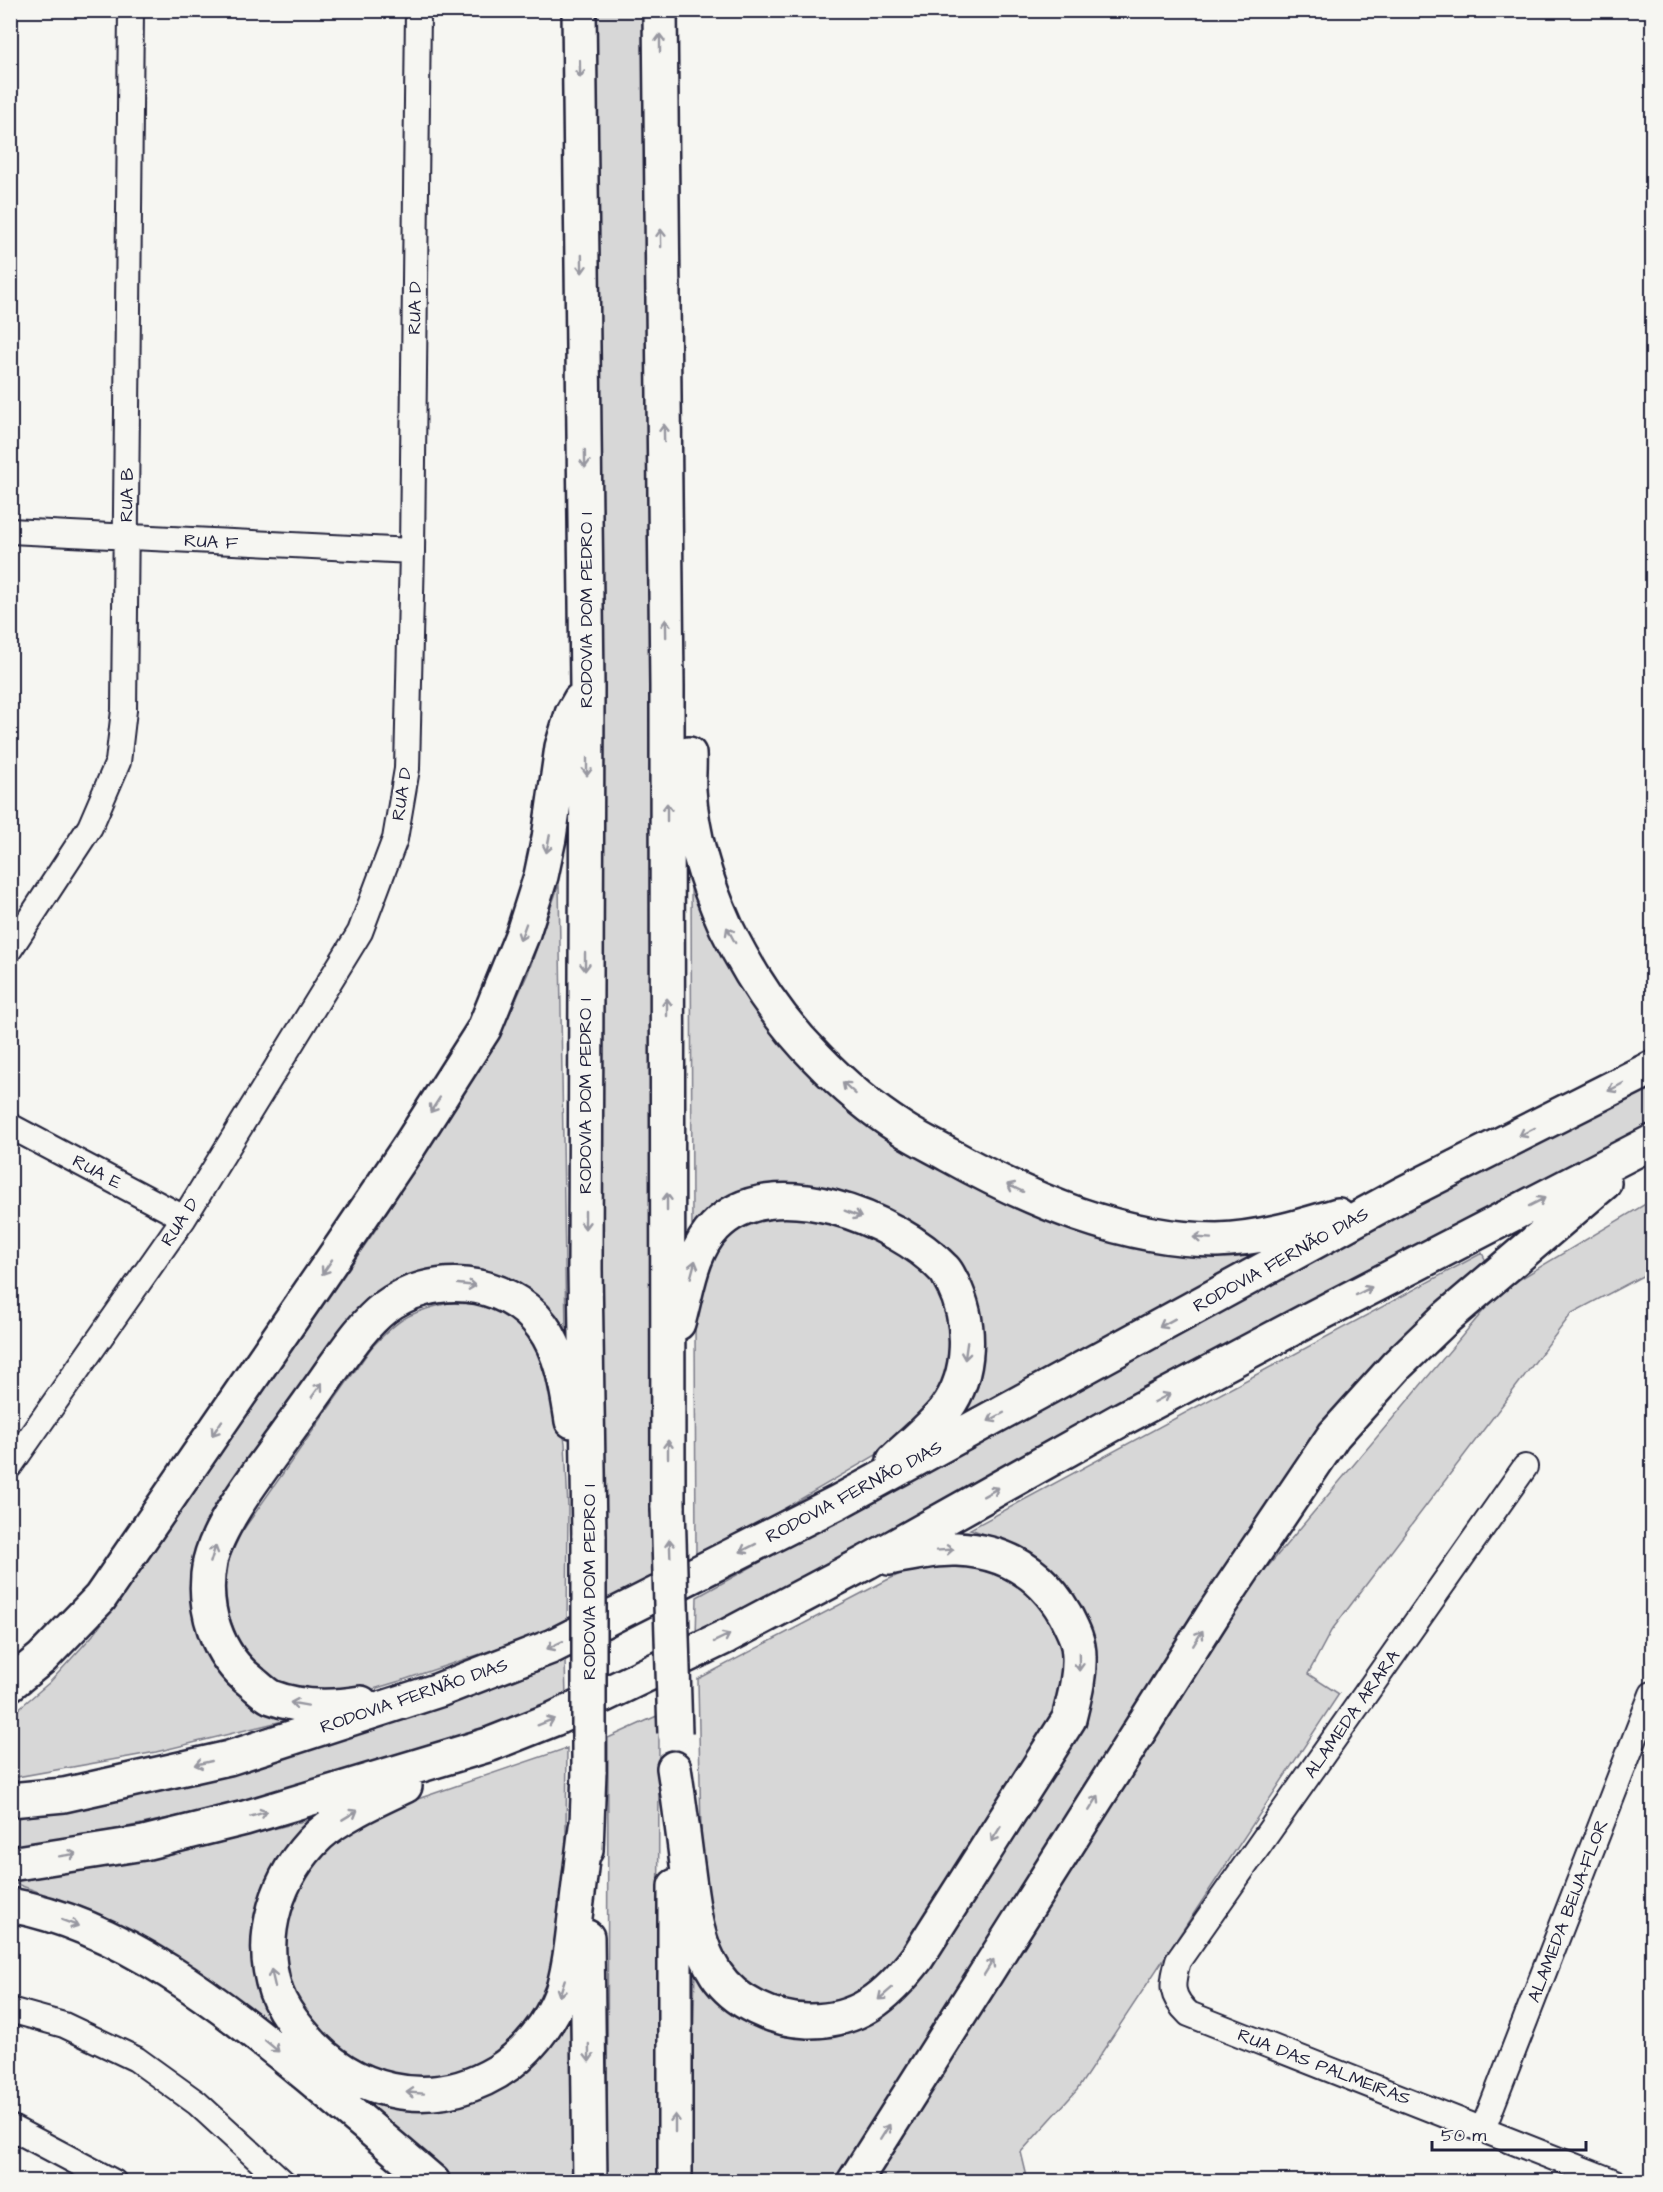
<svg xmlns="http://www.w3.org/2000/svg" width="1663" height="2192" font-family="'Architects Daughter',sans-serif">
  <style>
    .green { fill: #d7d7d7; stroke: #7c7c89; stroke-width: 1.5 }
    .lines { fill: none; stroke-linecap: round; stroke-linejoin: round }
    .minor-casing { stroke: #22223b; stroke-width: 28 }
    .motorway-casing { stroke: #22223b; stroke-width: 38 }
    .minor { stroke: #f6f6f2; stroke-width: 24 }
    .motorway { stroke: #f6f6f2; stroke-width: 33 }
    .motorway-bridge-casing { stroke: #22223b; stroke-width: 38; stroke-linecap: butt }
    .motorway-bridge { stroke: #f6f6f2; stroke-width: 33 }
    .oneway { stroke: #9797a0 }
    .labels { text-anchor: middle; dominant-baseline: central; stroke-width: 5; stroke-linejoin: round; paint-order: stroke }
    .street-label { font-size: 18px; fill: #22223b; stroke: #f6f6f2 }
  </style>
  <rect width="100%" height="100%" fill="#f6f6f2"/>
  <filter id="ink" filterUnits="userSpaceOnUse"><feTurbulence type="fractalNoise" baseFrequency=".0167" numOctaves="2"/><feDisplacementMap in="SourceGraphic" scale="12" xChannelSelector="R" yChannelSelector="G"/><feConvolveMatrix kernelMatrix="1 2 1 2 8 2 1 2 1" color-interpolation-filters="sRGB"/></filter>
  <g filter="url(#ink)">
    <!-- green -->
    <path class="green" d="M593 11H651L659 1584 607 1607 595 903Z
      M691 856 764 1010 996 1190 1272 1247 950 1424 973 1391 918 1229C906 1222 894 1214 882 1208 849 1192 792 1174 757 1191 735 1202 713 1220 692 1234Z
      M559 884 566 1332 537 1304 507 1285 371 1301 197 1601 299 1717 156 1752 11 1778 10 1716 50 1682 93 1635 126 1591 376 1229 477 1072 506 1022 528 973Z
      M1652 1080V1126L696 1639 697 1597 1087 1382Z
      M1652 1200V1271L1572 1313 1331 1631 1308 1674 1339 1694 1077 2090 1021 2152 1028 2181 862 2182 878 2153 1259 1577 1500 1291Z
      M770 1210 867 1230 926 1271 944 1294 956 1348 940 1403 883 1451 696 1560 695 1318 699 1283 723 1233Z
      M1482 1253 1487 1263 1390 1357 838 2181 690 2182 695 1969 723 1999 868 2021 893 2008 911 1989 1071 1735 1068 1590 1046 1565 1017 1545 970 1529Z
      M448 1303 476 1304 503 1313 526 1326 555 1382 565 1443 568 1508 567 1625 400 1681 367 1691 338 1695 283 1687 250 1659 237 1637 228 1613 225 1587 229 1559 241 1533 371 1348C399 1318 408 1313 448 1303Z
      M979 1564 1029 1583 1068 1649 1060 1710 890 1973 839 2004 811 2008 757 1994 734 1975 716 1948 702 1884 698 1679 887 1580 920 1565Z
      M565 1660 566 1699C456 1742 343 1776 229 1804 157 1822 84 1837 11 1846V1808L439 1690 514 1681Z
      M659 1715 658 2181 607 2182 608 1738Z
      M567 1748 565 1917 547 1993 506 2052 447 2079 382 2076 331 2047 289 1995 282 1932 302 1876 321 1853 344 1834 406 1803Z
      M312 1819 324 1822 300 1841 274 2010 430 2102 571 2012 572 2181H455L386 2125 124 1929 77 1906 11 1882 139 1860 218 1843Z"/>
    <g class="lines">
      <defs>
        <path id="minor" d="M10 531 412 551
          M10 949 90 827 118 762 124 710 131 10
          M10 1126 184 1218
          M10 1466 184 1218 360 932 395 839 407 769 412 551 418 10
          M1525 1467 1178 1961C1171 1985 1170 1996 1189 2014L1615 2182
          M10 2010 64 2025 136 2059 197 2103 283 2182
          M10 2127 114 2182
          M1483 2129 1652 1694"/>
        <path id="motorway" d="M579 10 587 687 585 1269 589 1537
          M660 10 667 687 668 1508
          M689 754C690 766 688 778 689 790 692 836 707 885 726 927 749 974 779 1020 817 1058 842 1084 871 1109 901 1128 916 1138 933 1146 949 1155 1030 1200 1123 1240 1217 1240 1258 1239 1299 1227 1338 1215
          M678 1323C687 1292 691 1251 715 1227 771 1168 897 1219 944 1269 948 1273 950 1279 953 1284 972 1322 972 1374 946 1409 935 1424 909 1446 894 1460
          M10 1684 42 1658 100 1598 343 1244 410 1145 484 1029 523 933 541 876 549 838 562 747 572 714 580 700
          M361 1703C331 1708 299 1708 271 1697 265 1694 259 1688 253 1683 216 1655 201 1607 210 1561 219 1522 263 1467 287 1433 303 1411 319 1389 334 1367 349 1346 364 1324 384 1308 431 1272 505 1277 542 1326 562 1353 567 1389 572 1421
          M674 1768C679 1800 683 1832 687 1864 692 1900 695 1942 716 1974 735 2003 774 2020 807 2021 858 2022 887 1997 917 1958L1069 1719C1074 1698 1080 1678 1079 1656 1079 1640 1072 1628 1065 1614 1041 1572 1005 1551 957 1549 934 1548 911 1554 889 1558
          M405 1786C378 1799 341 1815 319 1835 277 1875 257 1936 276 1992 281 2006 291 2020 300 2031 349 2093 428 2113 497 2072 526 2054 550 2024 562 1992 570 1968 572 1942 575 1917 579 1887 582 1857 586 1827
          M10 1800 64 1795 229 1758 439 1690 553 1646 838 1502 1402 1194 1652 1068
          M586 1850 589 1771
          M10 1864 144 1843 245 1818 491 1744 554 1719 727 1636 867 1562 1122 1419 1312 1318 1652 1142
          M675 1886V2182
          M10 1905C122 1925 223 2006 308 2076 350 2111 391 2146 433 2182
          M587 1937 590 2182
          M854 2182 1214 1613 1334 1435 1396 1366 1447 1317 1604 1183"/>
      </defs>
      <!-- minor casing -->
      <use href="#minor" class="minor-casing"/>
      <!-- motorway casing -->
      <use href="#motorway" class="motorway-casing"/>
      <!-- minor -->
      <use href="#minor" class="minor"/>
      <!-- motorway -->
      <use href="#motorway" class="motorway"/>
      <defs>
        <path id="motorway-bridge" d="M668 1508 675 1733
          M589 1537V1771"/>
      </defs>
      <!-- motorway-bridge casing -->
      <use href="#motorway-bridge" class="motorway-bridge-casing"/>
      <!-- motorway-bridge -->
      <use href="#motorway-bridge" class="motorway-bridge"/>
    </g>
    <!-- one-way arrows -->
    <defs><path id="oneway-shaft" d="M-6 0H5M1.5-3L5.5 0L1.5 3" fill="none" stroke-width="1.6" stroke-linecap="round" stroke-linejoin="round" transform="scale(1.5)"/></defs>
    <g class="oneway">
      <use href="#oneway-shaft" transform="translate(660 43) rotate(-90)"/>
      <use href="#oneway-shaft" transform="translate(580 69) rotate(89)"/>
      <use href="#oneway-shaft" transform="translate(661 238) rotate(-91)"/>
      <use href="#oneway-shaft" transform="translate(582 264) rotate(89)"/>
      <use href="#oneway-shaft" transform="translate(664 433) rotate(-91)"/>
      <use href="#oneway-shaft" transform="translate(585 459) rotate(89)"/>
      <use href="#oneway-shaft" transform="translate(666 628) rotate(-91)"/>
      <use href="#oneway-shaft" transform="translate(587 767) rotate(90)"/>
      <use href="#oneway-shaft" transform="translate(667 812) rotate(-90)"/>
      <use href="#oneway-shaft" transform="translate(548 844) rotate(101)"/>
      <use href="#oneway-shaft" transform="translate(523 932) rotate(110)"/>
      <use href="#oneway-shaft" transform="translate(731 935) rotate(-118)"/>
      <use href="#oneway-shaft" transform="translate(585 962) rotate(90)"/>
      <use href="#oneway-shaft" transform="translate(667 1007) rotate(-90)"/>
      <use href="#oneway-shaft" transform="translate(1616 1087) rotate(152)"/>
      <use href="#oneway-shaft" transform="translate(849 1088) rotate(-138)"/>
      <use href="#oneway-shaft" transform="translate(435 1105) rotate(123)"/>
      <use href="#oneway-shaft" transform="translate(1527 1132) rotate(153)"/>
      <use href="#oneway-shaft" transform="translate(1015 1188) rotate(-155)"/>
      <use href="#oneway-shaft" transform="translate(667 1202) rotate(-90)"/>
      <use href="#oneway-shaft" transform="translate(1537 1202) rotate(-27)"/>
      <use href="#oneway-shaft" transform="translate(853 1214) rotate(22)"/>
      <use href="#oneway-shaft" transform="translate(585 1220) rotate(90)"/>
      <use href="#oneway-shaft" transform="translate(1202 1238) rotate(-176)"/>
      <use href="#oneway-shaft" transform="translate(327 1267) rotate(124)"/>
      <use href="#oneway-shaft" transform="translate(693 1269) rotate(-75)"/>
      <use href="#oneway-shaft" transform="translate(467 1285) rotate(6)"/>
      <use href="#oneway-shaft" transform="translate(1364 1291) rotate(-27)"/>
      <use href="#oneway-shaft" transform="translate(1167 1323) rotate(151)"/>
      <use href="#oneway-shaft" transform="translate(966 1351) rotate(98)"/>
      <use href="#oneway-shaft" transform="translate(317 1390) rotate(-54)"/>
      <use href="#oneway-shaft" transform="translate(1162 1398) rotate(-28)"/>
      <use href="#oneway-shaft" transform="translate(996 1417) rotate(152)"/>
      <use href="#oneway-shaft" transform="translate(217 1428) rotate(124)"/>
      <use href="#oneway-shaft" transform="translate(668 1449) rotate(-90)"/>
      <use href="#oneway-shaft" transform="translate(991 1492) rotate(-29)"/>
      <use href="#oneway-shaft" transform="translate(670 1548) rotate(-92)"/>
      <use href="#oneway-shaft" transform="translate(748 1548) rotate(153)"/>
      <use href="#oneway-shaft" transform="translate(945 1550) rotate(-4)"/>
      <use href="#oneway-shaft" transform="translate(213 1554) rotate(-73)"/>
      <use href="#oneway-shaft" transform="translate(722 1638) rotate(-26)"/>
      <use href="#oneway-shaft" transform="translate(1198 1638) rotate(-58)"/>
      <use href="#oneway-shaft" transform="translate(555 1645) rotate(155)"/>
      <use href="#oneway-shaft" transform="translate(1079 1662) rotate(89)"/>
      <use href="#oneway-shaft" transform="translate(299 1704) rotate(-170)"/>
      <use href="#oneway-shaft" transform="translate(546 1722) rotate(-22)"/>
      <use href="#oneway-shaft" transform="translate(203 1763) rotate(167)"/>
      <use href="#oneway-shaft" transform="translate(1094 1803) rotate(-58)"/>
      <use href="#oneway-shaft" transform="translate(259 1814) rotate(-17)"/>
      <use href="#oneway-shaft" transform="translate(350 1815) rotate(-31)"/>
      <use href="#oneway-shaft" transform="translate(996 1834) rotate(122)"/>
      <use href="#oneway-shaft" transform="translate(68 1855) rotate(-9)"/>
      <use href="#oneway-shaft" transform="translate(70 1923) rotate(20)"/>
      <use href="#oneway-shaft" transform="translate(989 1967) rotate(-58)"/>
      <use href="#oneway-shaft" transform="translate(273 1978) rotate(-103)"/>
      <use href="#oneway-shaft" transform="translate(562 1988) rotate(108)"/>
      <use href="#oneway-shaft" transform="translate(885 1994) rotate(139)"/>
      <use href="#oneway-shaft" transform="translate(272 2046) rotate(40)"/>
      <use href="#oneway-shaft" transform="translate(589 2053) rotate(89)"/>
      <use href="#oneway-shaft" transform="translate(415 2093) rotate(-176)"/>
      <use href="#oneway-shaft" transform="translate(675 2123) rotate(-90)"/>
      <use href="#oneway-shaft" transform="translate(885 2132) rotate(-58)"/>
    </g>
  </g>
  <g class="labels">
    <!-- street labels -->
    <g class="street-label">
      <text transform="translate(415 308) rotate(-89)">RUA D</text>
      <text transform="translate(127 495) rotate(-89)">RUA B</text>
      <text transform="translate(211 542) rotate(3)">RUA F</text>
      <text transform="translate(586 610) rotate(-90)">RODOVIA DOM PEDRO I</text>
      <text transform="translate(402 794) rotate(-81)">RUA D</text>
      <text transform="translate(585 1096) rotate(-90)">RODOVIA DOM PEDRO I</text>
      <text transform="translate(97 1172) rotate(28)">RUA E</text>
      <text transform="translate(180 1222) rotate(-57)">RUA D</text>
      <text transform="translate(1281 1260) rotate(-29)">RODOVIA FERNÃO DIAS</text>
      <text transform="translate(854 1492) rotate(-28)">RODOVIA FERNÃO DIAS</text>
      <text transform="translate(589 1582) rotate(-90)">RODOVIA DOM PEDRO I</text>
      <text transform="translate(414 1696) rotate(-19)">RODOVIA FERNÃO DIAS</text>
      <text transform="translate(1352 1714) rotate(-55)">ALAMEDA ARARA</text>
      <text transform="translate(1568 1911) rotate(-69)">ALAMEDA BEIJA-FLOR</text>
      <text transform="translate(1324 2067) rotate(21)">RUA DAS PALMEIRAS</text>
    </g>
  </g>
  <!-- margin -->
  <rect width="1663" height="2192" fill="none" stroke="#f6f6f2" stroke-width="36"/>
  <rect x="18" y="18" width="1627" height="2156" fill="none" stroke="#22223b" stroke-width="2" filter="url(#ink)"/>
  <!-- scale -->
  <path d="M1432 2141v9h154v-9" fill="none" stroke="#22223b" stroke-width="3"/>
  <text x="1441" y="2141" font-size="18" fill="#22223b" stroke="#f6f6f2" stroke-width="4.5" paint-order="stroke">50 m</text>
</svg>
